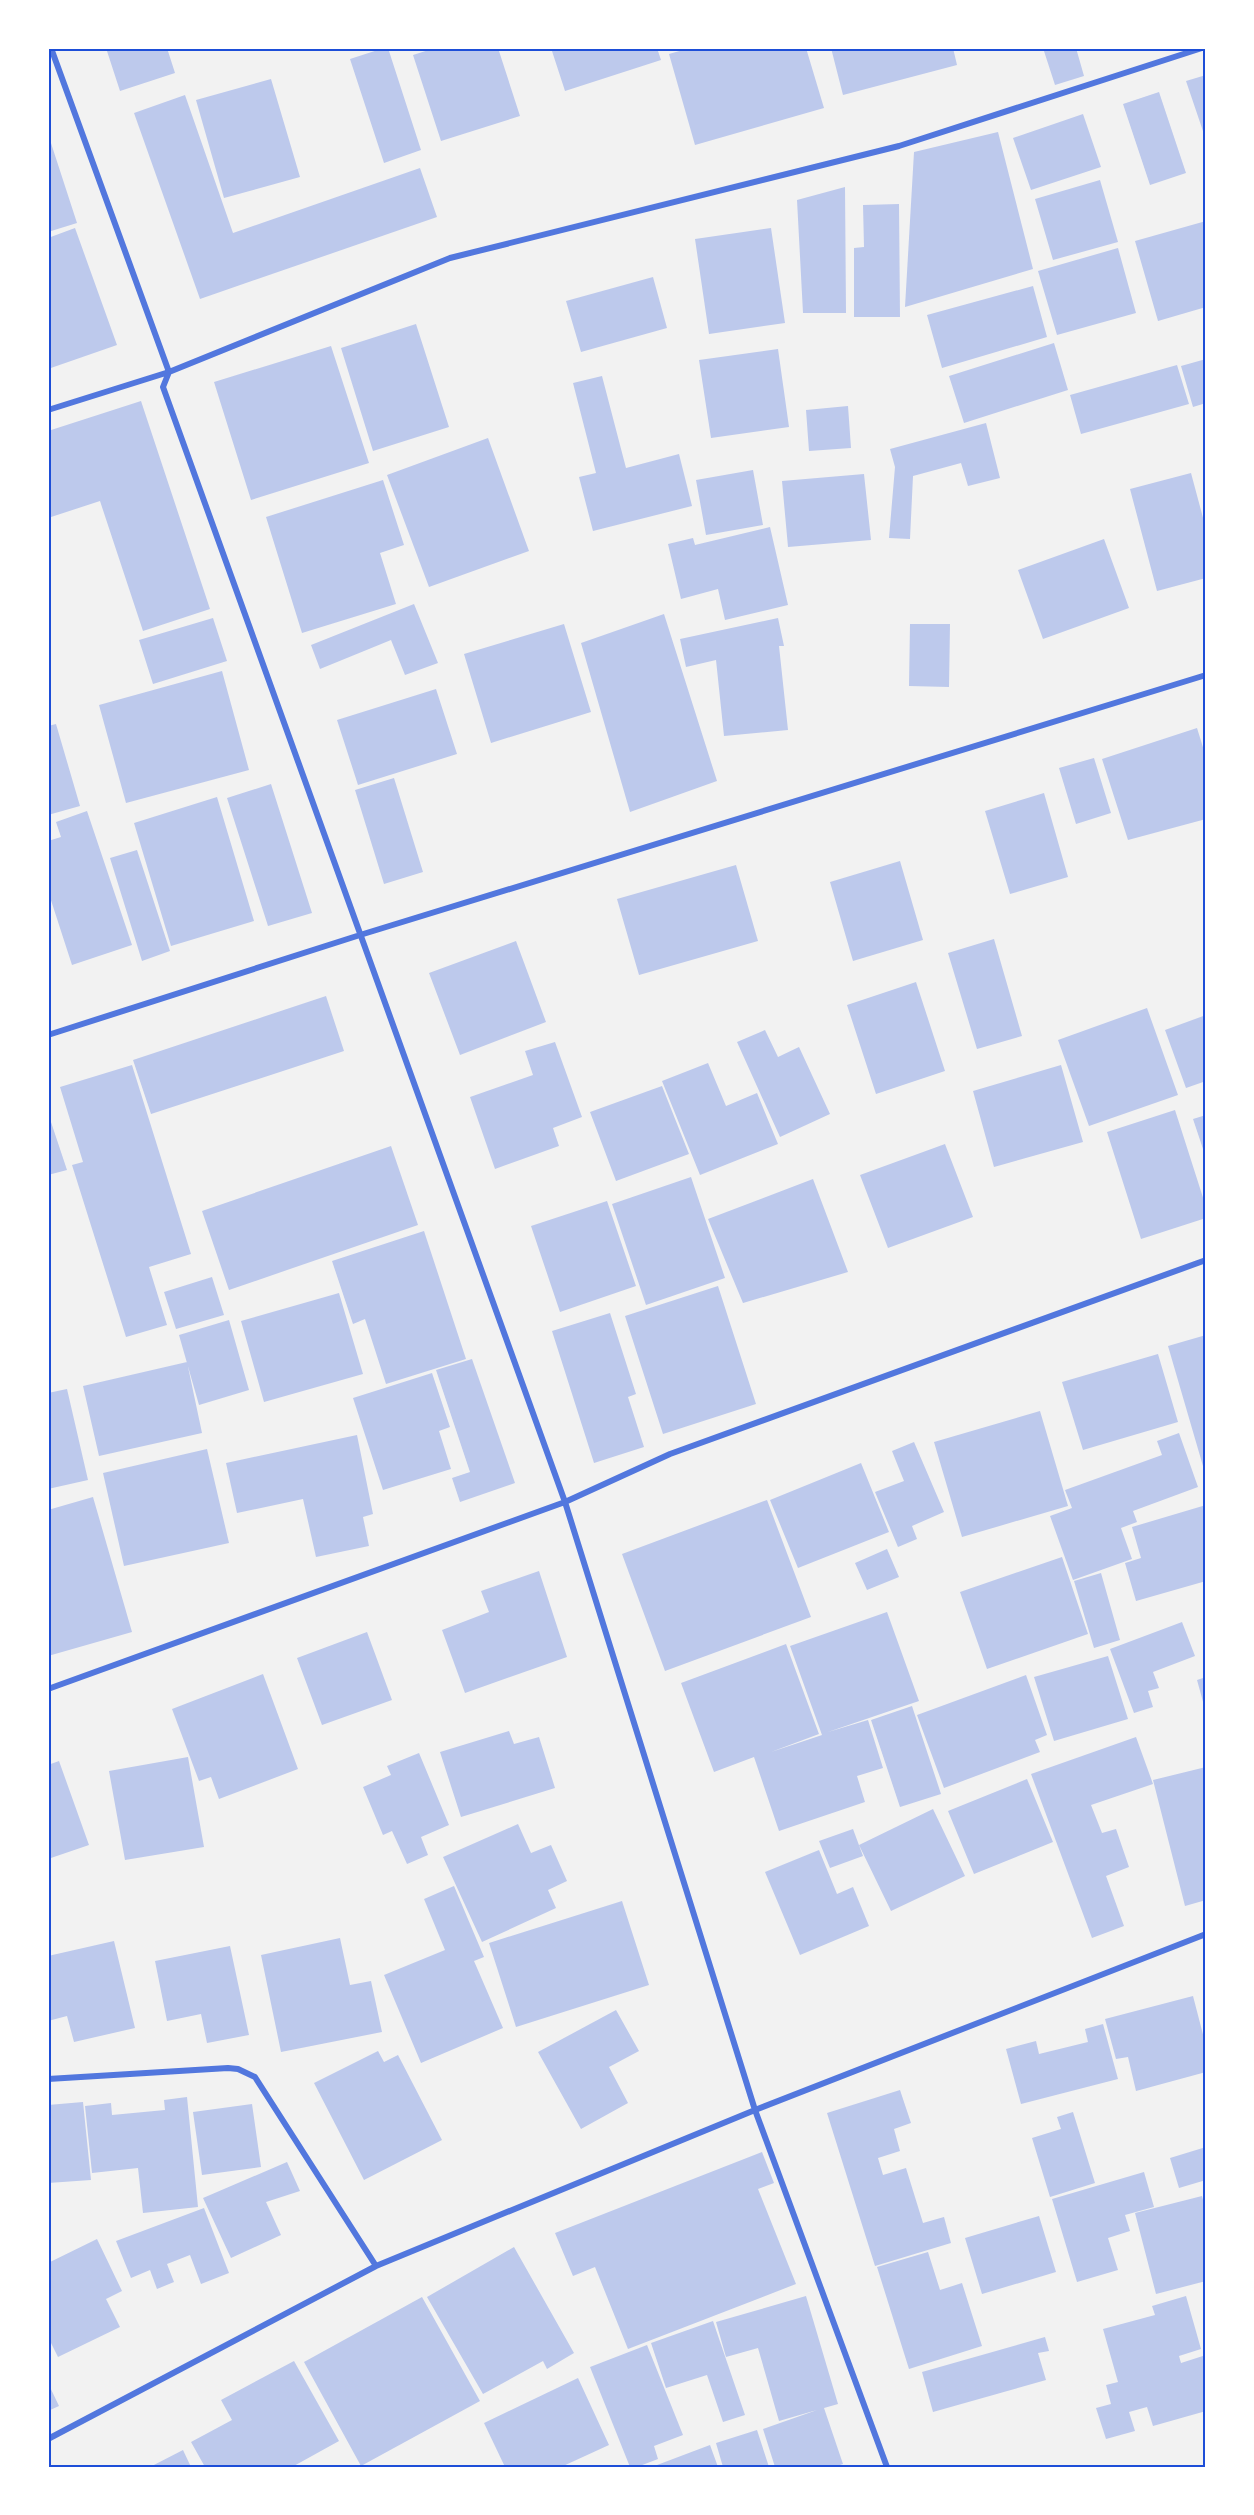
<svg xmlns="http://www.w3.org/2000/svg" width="1254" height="2515" font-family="Inter,sans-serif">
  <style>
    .building { fill: #bdc9ec }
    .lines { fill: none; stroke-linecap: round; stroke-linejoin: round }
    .minor { stroke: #5277de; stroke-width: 6 }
    .neatline { fill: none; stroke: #1d4ed8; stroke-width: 2 }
  </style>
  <rect width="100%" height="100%" fill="#f2f2f2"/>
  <!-- building -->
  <path class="building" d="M106 48H167L175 73 120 91Z
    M384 48H388L421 150 384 163 350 59Z
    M435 48H498L520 116 441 141 413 55Z
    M551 48H657L661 60 565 91Z
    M690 48H806L824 108 695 145 669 54Z
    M831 48H953L957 65 843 95Z
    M1043 48H1076L1084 76 1055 85Z
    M1206 75V140L1186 81Z
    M271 79 300 177 224 198 196 100Z
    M1159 92 1186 173 1150 185 1123 104Z
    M185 95 233 233 420 168 437 217 200 299 134 113Z
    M1083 114 1101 167 1031 190 1013 138Z
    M998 132 1033 269 905 307 914 152Z
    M48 140H50L77 223 48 232Z
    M1100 180 1118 242 1053 260 1035 199Z
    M845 187 846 313H803L797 200Z
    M899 204 900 317H854V248L864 247 863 205Z
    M1206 221V307L1158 321 1135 241Z
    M75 228 117 345 48 369V238Z
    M771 228 785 323 709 334 695 239Z
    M1118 248 1136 313 1057 335 1038 271Z
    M653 277 667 328 581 352 566 301Z
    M1033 286 1047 337 942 368 927 315Z
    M416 324 449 427 373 451 341 348Z
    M1054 343 1068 390 964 423 949 376Z
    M331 346 369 463 251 500 214 382Z
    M778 349 789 427 711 438 699 360Z
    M1206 359V403L1193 407 1181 366Z
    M1177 365 1189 404 1081 434 1070 395Z
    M602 376 626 468 679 454 692 506 593 531 579 477 596 473 573 383Z
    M141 401 210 609 143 631 100 501 48 518V431Z
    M848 406 851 448 809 451 806 410Z
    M986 423 1000 478 968 486 961 463 913 476 910 539 889 538 895 467 890 449Z
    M488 438 529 551 429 587 387 475Z
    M753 470 763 525 706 535 696 480Z
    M1191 473 1206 529V578L1157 591 1130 489Z
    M864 474 871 540 788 547 782 481Z
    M383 480 404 545 380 553 396 604 302 633 266 517Z
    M770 527 788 605 725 620 718 589 681 599 668 544 693 538 695 545Z
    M1104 539 1129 608 1043 639 1018 570Z
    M414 604 438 663 405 675 391 640 320 669 311 645Z
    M664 614 717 781 630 812 581 643Z
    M213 618 227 661 153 684 139 640Z
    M778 618 784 646H779L788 730 724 736 716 660 686 667 680 639Z
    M564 624 591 712 491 743 464 654Z
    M910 624H950L949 687 909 686Z
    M222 671 249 770 126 803 99 705Z
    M436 689 457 754 358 785 337 720Z
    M56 724 80 806 48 815V726Z
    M1197 728 1206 757V819L1128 840 1102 759Z
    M1094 758 1111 813 1076 824 1059 768Z
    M394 778 423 872 384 884 355 790Z
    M271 784 312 913 268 926 227 798Z
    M1044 793 1068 877 1010 894 985 811Z
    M217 797 254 921 171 946 134 823Z
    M87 811 132 945 72 965 48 891V841L61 837 56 822Z
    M137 850 170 951 142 961 110 858Z
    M900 861 923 940 853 961 830 882Z
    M736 865 758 941 639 975 617 899Z
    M994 939 1022 1036 977 1049 948 953Z
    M516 941 546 1022 460 1055 429 973Z
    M916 982 945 1071 876 1094 847 1005Z
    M326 996 344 1051 151 1114 133 1060Z
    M1147 1008 1178 1095 1089 1126 1058 1040Z
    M1206 1015V1081L1186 1088 1165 1030Z
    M765 1030 778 1057 799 1047 830 1114 780 1137 737 1042Z
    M555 1042 582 1117 553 1128 559 1146 495 1169 470 1097 533 1075 525 1051Z
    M708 1063 726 1106 757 1093 778 1144 700 1175 662 1081Z
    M132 1065 191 1254 149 1267 167 1325 126 1337 72 1165 83 1162 60 1087Z
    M1061 1065 1083 1142 994 1167 973 1091Z
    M662 1086 689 1154 616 1181 590 1112Z
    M1175 1110 1206 1207V1218L1141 1239 1107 1132Z
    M48 1113 67 1170 48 1175Z
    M1206 1115V1158L1193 1119Z
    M945 1144 973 1217 888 1248 860 1175Z
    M391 1146 418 1225 229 1290 202 1211Z
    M691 1177 725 1278 646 1305 612 1204Z
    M813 1179 848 1272 743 1303 708 1219Z
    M607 1201 636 1286 560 1312 531 1226Z
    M424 1231 466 1359 386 1384 365 1319 353 1324 332 1261Z
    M212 1277 224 1315 176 1329 164 1292Z
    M718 1286 756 1404 663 1434 625 1316Z
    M339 1293 363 1374 264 1402 241 1321Z
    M610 1313 636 1394 628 1397 644 1447 594 1463 552 1331Z
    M229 1320 249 1390 199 1405 179 1335Z
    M1206 1335V1473H1205L1168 1346Z
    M1158 1354 1178 1422 1083 1450 1062 1382Z
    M472 1359 515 1483 460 1502 452 1478 470 1472 436 1370Z
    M187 1362 202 1433 99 1456 83 1386Z
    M432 1373 450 1427 439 1431 451 1469 383 1490 353 1398Z
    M67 1389 88 1480 48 1489V1393Z
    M1040 1411 1068 1506 962 1537 934 1442Z
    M1179 1433 1198 1487 1133 1511 1137 1522 1121 1528 1132 1559 1073 1580 1050 1516 1072 1508 1065 1490 1162 1455 1157 1441Z
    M357 1435 373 1514 363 1517 369 1546 316 1557 303 1499 237 1513 226 1463Z
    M914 1442 944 1512 912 1526 917 1539 898 1547 875 1492 904 1481 892 1451Z
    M207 1449 229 1543 124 1566 103 1473Z
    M861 1463 889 1532 798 1568 770 1500Z
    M93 1497 132 1632 48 1656V1510Z
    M767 1500 811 1617 665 1671 622 1554Z
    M1206 1505V1581L1136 1601 1125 1563 1141 1558 1132 1527Z
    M887 1549 899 1577 867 1590 855 1563Z
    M1062 1557 1088 1634 987 1669 960 1592Z
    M539 1571 567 1657 465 1693 442 1630 489 1612 481 1591Z
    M1101 1573 1120 1640 1094 1648 1074 1581Z
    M887 1612 919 1701 828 1732 868 1720 883 1768 857 1776 865 1802 779 1831 754 1757 714 1772 681 1683 786 1644 819 1734 771 1752 822 1735 790 1646Z
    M1182 1622 1195 1656 1153 1672 1159 1688 1148 1691 1153 1707 1134 1713 1110 1649Z
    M367 1632 392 1700 322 1725 297 1658Z
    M1108 1656 1128 1719 1054 1741 1034 1677Z
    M263 1674 298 1769 219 1799 211 1777 199 1781 172 1709Z
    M1026 1675 1047 1735 1035 1740 1040 1752 944 1788 917 1715Z
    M1206 1677V1709H1205L1197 1680Z
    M912 1706 941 1794 900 1807 871 1720Z
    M509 1731 514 1744 539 1737 555 1788 461 1817 440 1752Z
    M1136 1737 1153 1784 1091 1805 1102 1833 1116 1829 1129 1867 1106 1876 1124 1926 1092 1938 1031 1774Z
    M419 1753 449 1825 421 1837 428 1855 407 1864 392 1831 383 1835 363 1787 391 1775 387 1766Z
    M188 1757 204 1847 125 1860 109 1771Z
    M59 1761 89 1845 48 1859V1765Z
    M1206 1767V1900L1185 1906 1153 1780Z
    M1027 1779 1053 1842 974 1874 948 1811Z
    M933 1809 965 1876 891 1911 859 1845Z
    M518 1824 531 1853 551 1845 567 1881 548 1890 556 1908 482 1942 443 1857Z
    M853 1829 863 1856 830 1868 819 1841Z
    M819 1850 837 1894 853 1887 869 1926 800 1955 765 1872Z
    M454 1886 484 1957 474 1961 503 2028 421 2063 384 1975 445 1950 424 1899Z
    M622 1901 649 1985 516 2027 489 1943Z
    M340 1938 350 1985 371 1981 382 2032 281 2052 261 1955Z
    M114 1941 135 2028 74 2042 67 2016 48 2021V1956Z
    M230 1946 249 2035 207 2043 201 2014 167 2021 155 1961Z
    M1193 1996 1206 2046V2072L1136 2091 1128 2057 1116 2059 1105 2019Z
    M616 2010 639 2051 609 2067 628 2103 581 2129 538 2052Z
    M1103 2024 1118 2079 1021 2104 1006 2049 1036 2041 1039 2054 1088 2042 1085 2029Z
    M378 2051 384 2062 398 2055 442 2140 364 2180 314 2083Z
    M900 2090 911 2123 894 2129 900 2151 878 2158 883 2175 906 2168 923 2223 944 2217 951 2243 875 2266 827 2113Z
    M187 2097 198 2207 143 2213 138 2168 92 2173 85 2106 111 2103 112 2115 165 2110 164 2100Z
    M83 2102 91 2180 48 2183V2105Z
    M252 2104 261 2167 202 2175 193 2112Z
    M1073 2112 1095 2183 1050 2197 1032 2138 1061 2129 1057 2117Z
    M1206 2147V2180L1179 2188 1170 2158Z
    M762 2152 774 2183 758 2189 796 2284 628 2349 595 2267 573 2276 555 2233Z
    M287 2162 300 2191 266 2202 281 2235 231 2258 203 2198Z
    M1144 2172 1154 2207 1125 2215 1130 2231 1108 2238 1118 2270 1077 2282 1052 2199Z
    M1202 2196 1206 2211V2281L1156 2294 1135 2213Z
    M204 2208 229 2273 201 2284 190 2255 167 2264 174 2282 157 2289 150 2270 131 2278 116 2241Z
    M1039 2216 1056 2272 982 2294 965 2238Z
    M97 2239 122 2291 106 2299 120 2327 58 2357 48 2337V2263Z
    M514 2247 574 2353 547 2369 543 2361 483 2394 427 2297Z
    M928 2252 940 2290 962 2283 982 2346 909 2369 877 2267Z
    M806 2296 838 2404 824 2408 843 2464 834 2467H793L792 2465 775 2467 763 2429 817 2410 779 2421 758 2348 726 2357 716 2322Z
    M1186 2296 1201 2349 1179 2356 1181 2363 1206 2355V2411L1153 2426 1147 2407 1129 2412 1135 2431 1106 2439 1096 2408 1111 2404 1106 2385 1118 2382 1103 2329 1155 2315 1152 2306Z
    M422 2297 480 2401 361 2466 304 2362Z
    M713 2321 745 2415 723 2422 707 2375 666 2388 651 2343Z
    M1045 2337 1049 2351 1038 2353 1046 2380 933 2412 922 2372Z
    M647 2345 683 2435 654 2446 658 2459 637 2467H630L590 2367Z
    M294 2361 339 2441 292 2467H205L191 2442 232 2420 221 2400Z
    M578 2378 609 2445 561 2467H505L484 2423Z
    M48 2383 59 2406 48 2411Z
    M757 2430 769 2467H723L716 2443Z
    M710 2445 718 2467H658L657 2465Z
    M183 2450 191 2467H150Z"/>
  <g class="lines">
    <!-- minor -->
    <path class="minor" d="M51 48 169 372 163 387 565 1502 755 2110 887 2467
      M48 410 169 372 450 258 899 146 1202 48
      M48 1035 360 935 1206 675
      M48 1689 565 1502 670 1454 1206 1260
      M48 2079 228 2068 238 2069 255 2077 376 2266
      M48 2439 376 2266 755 2110 1206 1934"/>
  </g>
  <!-- border -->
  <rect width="1254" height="2515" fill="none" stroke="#ffffff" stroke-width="99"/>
  <rect x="50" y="50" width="1154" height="2416" class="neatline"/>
</svg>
